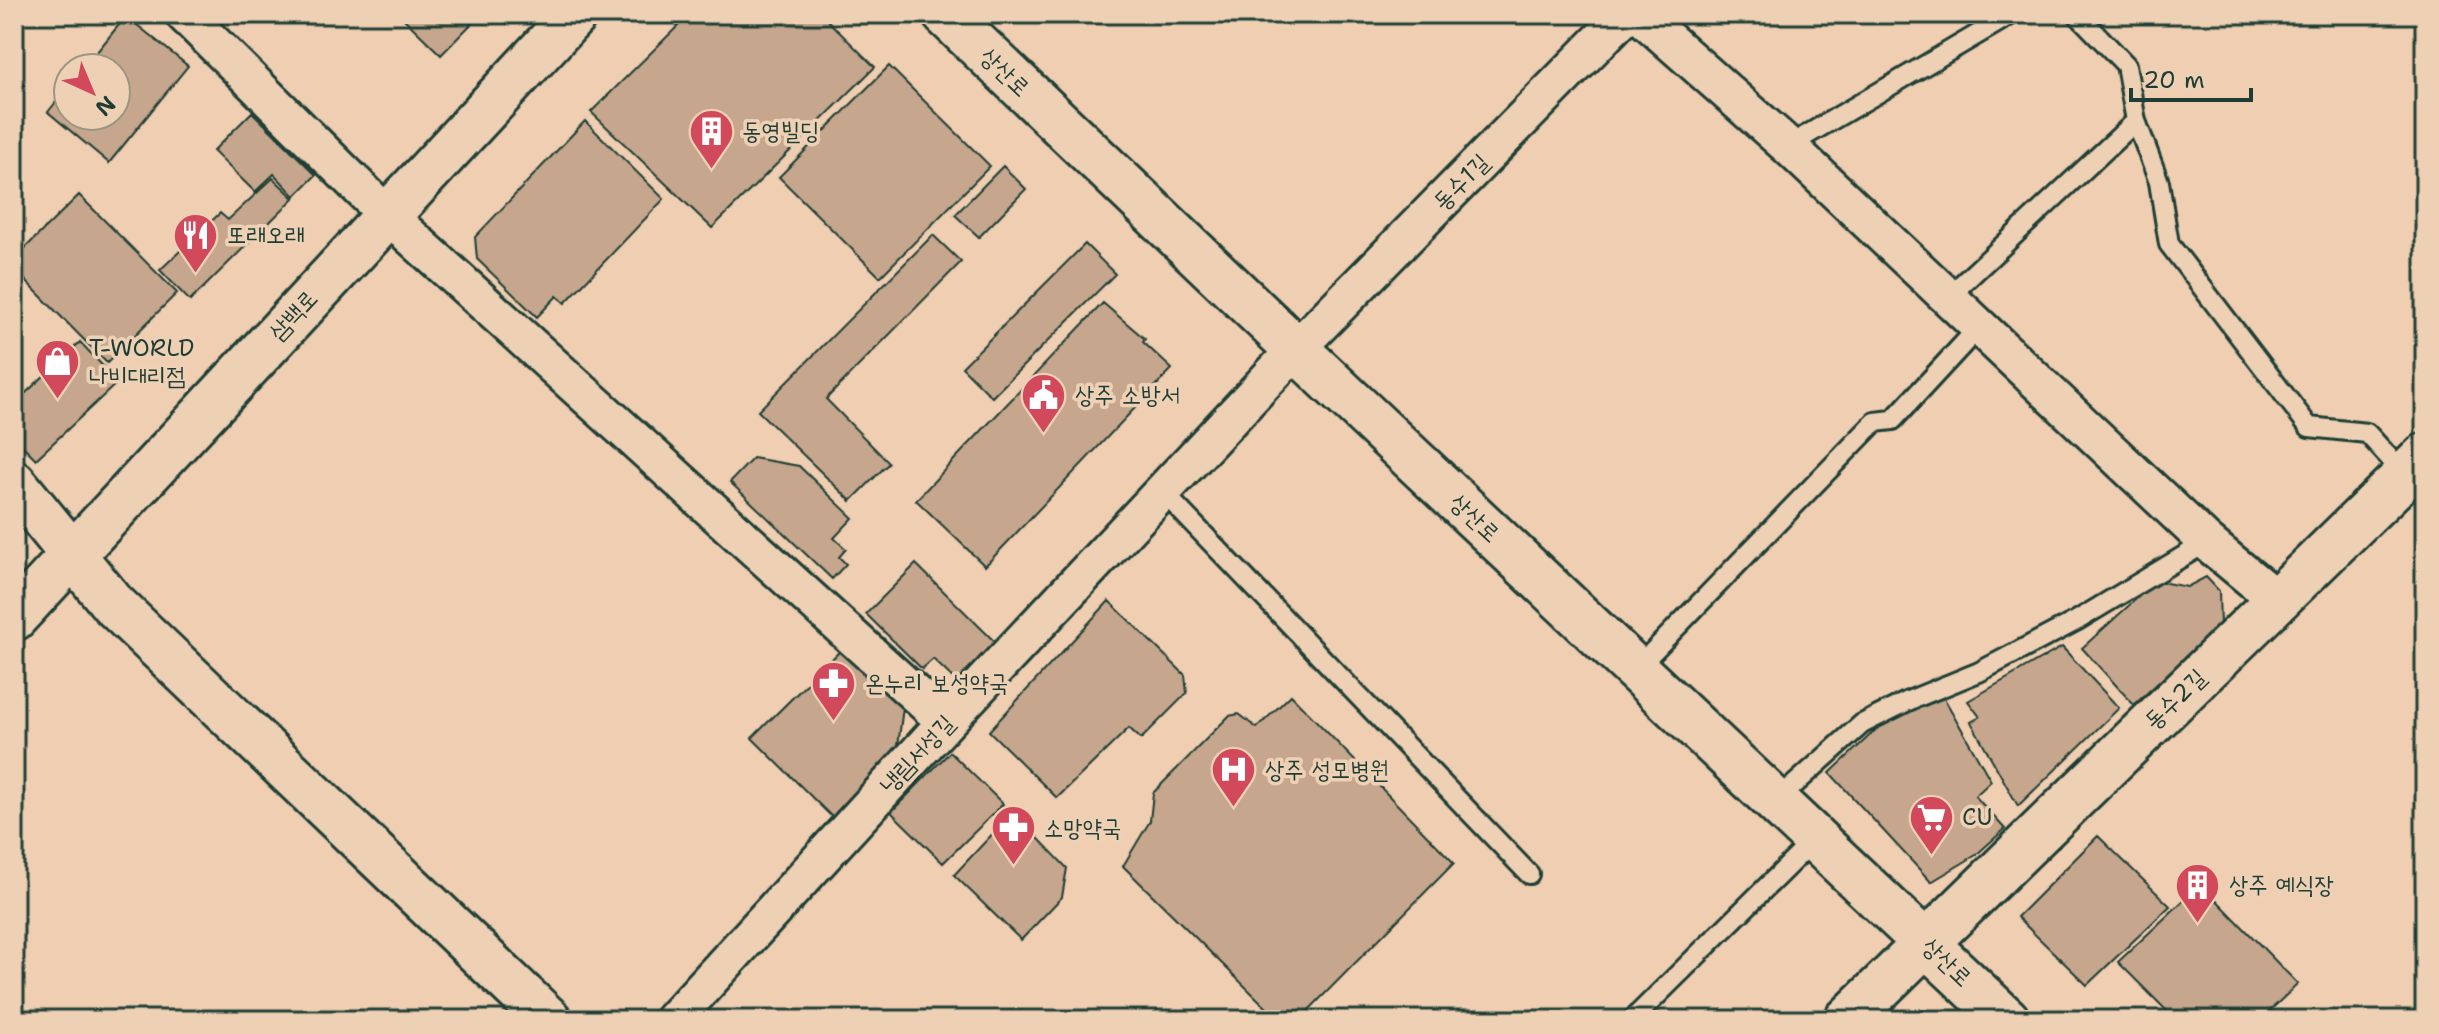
<svg xmlns="http://www.w3.org/2000/svg" width="2439" height="1034" font-family="'Shantell Sans','Poor Story',sans-serif">
  <style>
    .building { fill: #c6a68d; stroke: #1f3d34; stroke-width: 2 }
    .lines { fill: none; stroke-linecap: round; stroke-linejoin: round }
    .service-casing { stroke: #1f3d34; stroke-width: 24 }
    .minor-casing { stroke: #1f3d34; stroke-width: 42 }
    .tertiary-casing { stroke: #1f3d34; stroke-width: 50 }
    .service { stroke: #eed1b5; stroke-width: 18 }
    .minor { stroke: #eed1b5; stroke-width: 36 }
    .tertiary { stroke: #eed1b5; stroke-width: 44 }
    .labels { text-anchor: middle; dominant-baseline: central; stroke-width: 7; stroke-linejoin: round; paint-order: stroke }
    .street-label { font-size: 24px; fill: #1f3d34; stroke: #eed1b5 }
    .poi-label { font-size: 24px; fill: #1f3d34; stroke: #eed1b5; text-anchor: start }
  </style>
  <rect width="100%" height="100%" fill="#efceb2"/>
  <filter id="ink" filterUnits="userSpaceOnUse"><feTurbulence type="fractalNoise" baseFrequency=".0125" numOctaves="2"/><feDisplacementMap in="SourceGraphic" scale="16" xChannelSelector="R" yChannelSelector="G"/><feConvolveMatrix kernelMatrix="1 2 1 2 8 2 1 2 1" color-interpolation-filters="sRGB"/></filter>
  <g filter="url(#ink)">
    <!-- building -->
    <path class="building" d="M399 14H481L441 55Z
      M690 14H821L875 67 712 228 591 112Z
      M1017 14H1034L1025 23Z
      M126 16 188 66 109 163 48 112 68 87V116H116V68H84Z
      M889 66 990 166 880 277 779 177Z
      M252 112 316 175 295 196 274 174 255 192 213 151Z
      M585 121 664 199 565 303 557 296 537 317 477 259 475 237Z
      M1003 166 1026 189 979 237 955 215Z
      M273 178 294 198 190 301 160 270 220 213 228 220Z
      M79 195 177 293 107 363 14 269V259Z
      M933 235 961 262 826 399 889 463 851 501 758 411Z
      M1085 244 1115 274 992 397 962 367Z
      M1103 303 1145 339 1143 342 1172 369 985 566 916 500Z
      M80 342 118 382 36 459 14 437V404Z
      M753 458 799 466 853 518 834 538 846 549 839 557 846 564 832 579 730 482Z
      M916 564 996 643 957 682 933 659 922 669 866 614Z
      M2206 577 2219 591 2220 626 2134 705 2082 648 2156 581 2187 587Z
      M1109 601 1185 675 1187 693 1141 739 1129 728 1057 798 989 731Z
      M2062 647 2119 708 2018 806 1971 722 1980 717 1968 701Z
      M843 648 903 707 898 746 832 817 752 738Z
      M1291 695 1454 863 1299 1020H1279L1123 866 1150 821 1153 793 1229 716 1239 714 1257 728Z
      M1944 698 1991 781 1975 796 2005 829 1976 855 1931 882 1830 773 1885 721Z
      M950 752 1003 804 943 863 891 812Z
      M1013 812 1067 868 1062 897 1021 940 954 875Z
      M2098 836 2170 906 2087 985 2017 917Z
      M2201 884 2298 984 2260 1020H2176L2118 962Z"/>
    <g class="lines">
      <defs>
        <path id="service" d="M2077 14 2126 65 2136 121 2159 182 2169 244 2309 427 2367 433 2405 475 2425 488
          M1788 146 2012 14
          M1947 298 2136 121
          M1162 491 1529 874
          M1636 669 1875 422 1893 420 1978 328
          M1776 801 1862 724 1908 701 1979 672 2076 621 2207 542
          M1632 1020 1815 839"/>
        <path id="minor" d="M184 14 387 215 946 722
          M1639 14 1788 146 2207 542 2277 600
          M673 1020 946 722 1296 349 1626 14"/>
        <path id="tertiary" d="M945 14 1296 349 2007 1020
          M14 483 112 603 549 1020
          M14 618 575 14
          M1847 1020 2425 456"/>
      </defs>
      <!-- service casing -->
      <use href="#service" class="service-casing"/>
      <!-- minor casing -->
      <use href="#minor" class="minor-casing"/>
      <!-- tertiary casing -->
      <use href="#tertiary" class="tertiary-casing"/>
      <!-- service -->
      <use href="#service" class="service"/>
      <!-- minor -->
      <use href="#minor" class="minor"/>
      <!-- tertiary -->
      <use href="#tertiary" class="tertiary"/>
    </g>
  </g>
  <!-- icons -->
  <defs>
    <symbol id="building-pin" viewBox="-11 -11 22 30"><path d="M0 17L-7.5 6A9.5 9.5 0 1 1 7.5 6Z" fill="#d1495b" stroke="#eed1b5"/><path d="M-4-6H4V6H1V3H-1V6H-4ZM-2.5-4.3h1.7v1.8h-1.7ZM.8-4.3h1.7v1.8H.8ZM-2.5-1h1.7V.8h-1.7ZM.8-1h1.7V.8H.8Z" fill="#fff"/></symbol>
    <symbol id="restaurant-pin" viewBox="-11 -11 22 30"><path d="M0 17L-7.5 6A9.5 9.5 0 1 1 7.5 6Z" fill="#d1495b" stroke="#eed1b5"/><path d="M-5-6h1v4h1v-4h1v4h1v-4h1v5L-1.5 .5V6h-2V.5L-5-1ZM5-6V6H3V1.5H1.5Q1.5-4 5-6Z" fill="#fff"/></symbol>
    <symbol id="shop-pin" viewBox="-11 -11 22 30"><path d="M0 17L-7.5 6A9.5 9.5 0 1 1 7.5 6Z" fill="#d1495b" stroke="#eed1b5"/><path d="M-5-2.5h2.3a2.7 3.5 0 0 1 5.4 0H5L5.5 6h-11ZM-1.5-2.5h3a1.5 2.3 0 0 0-3 0Z" fill="#fff"/></symbol>
    <symbol id="civic-pin" viewBox="-11 -11 22 30"><path d="M0 17L-7.5 6A9.5 9.5 0 1 1 7.5 6Z" fill="#d1495b" stroke="#eed1b5"/><path d="M-.6-6.5H3V-4.5H.6V-3L4-1V1h2V6H-6V1h2V-1L-.6-3ZM-1.2 2.5V6h2.4V2.5Z" fill="#fff"/></symbol>
    <symbol id="pharmacy-pin" viewBox="-11 -11 22 30"><path d="M0 17L-7.5 6A9.5 9.5 0 1 1 7.5 6Z" fill="#d1495b" stroke="#eed1b5"/><path d="M-2-6h4v4h4v4h-4v4h-4v-4h-4v-4h4Z" fill="#fff"/></symbol>
    <symbol id="hospital-pin" viewBox="-11 -11 22 30"><path d="M0 17L-7.5 6A9.5 9.5 0 1 1 7.5 6Z" fill="#d1495b" stroke="#eed1b5"/><path d="M-5-5h3v3.5h4V-5h3V5h-3V1.5h-4V5h-3Z" fill="#fff"/></symbol>
    <symbol id="supermarket-pin" viewBox="-11 -11 22 30"><path d="M0 17L-7.5 6A9.5 9.5 0 1 1 7.5 6Z" fill="#d1495b" stroke="#eed1b5"/><path d="M-6-5.5h2.5l.6 2H6L4.5 2H-2.5L-4.4-4H-6ZM-1.5 3.2a1.3 1.3 0 1 0 .1 0ZM3 3.2a1.3 1.3 0 1 0 .1 0Z" fill="#fff"/></symbol>
  </defs>
  <g fill-rule="evenodd">
    <use href="#building-pin" x="686" y="106" width="51" height="69"/>
    <use href="#restaurant-pin" x="170" y="210" width="51" height="69"/>
    <use href="#shop-pin" x="32" y="336" width="51" height="69"/>
    <use href="#civic-pin" x="1018" y="370" width="51" height="69"/>
    <use href="#pharmacy-pin" x="808" y="658" width="51" height="69"/>
    <use href="#hospital-pin" x="1208" y="744" width="51" height="69"/>
    <use href="#supermarket-pin" x="1906" y="792" width="51" height="69"/>
    <use href="#pharmacy-pin" x="988" y="802" width="51" height="69"/>
    <use href="#building-pin" x="2172" y="860" width="51" height="69"/>
  </g>
  <g class="labels">
    <!-- street labels -->
    <g class="street-label">
      <text transform="translate(1005 72) rotate(44)">상산로</text>
      <text transform="translate(1461 182) rotate(-45)">동수1길</text>
      <text transform="translate(293 315) rotate(-47)">삼백로</text>
      <text transform="translate(1475 518) rotate(43)">상산로</text>
      <text transform="translate(2175 699) rotate(-44)">동수2길</text>
      <text transform="translate(917 754) rotate(-47)">냉림서성길</text>
      <text transform="translate(1947 962) rotate(44)">상산로</text>
    </g>
    <!-- poi labels -->
    <g class="poi-label">
      <text x="742" y="131">동영빌딩</text>
      <text x="227" y="235">또래오래</text>
      <text x="89" y="348">T-WORLD<tspan x="89" dy="28">나비대리점</tspan></text>
      <text x="1075" y="395">상주 소방서</text>
      <text x="865" y="683">온누리 보성약국</text>
      <text x="1265" y="770">상주 성모병원</text>
      <text x="1962" y="817">CU</text>
      <text x="1044" y="828">소망약국</text>
      <text x="2229" y="885">상주 예식장</text>
    </g>
  </g>
  <!-- margin -->
  <rect width="2439" height="1034" fill="none" stroke="#eed1b5" stroke-width="48"/>
  <rect x="24" y="24" width="2391" height="986" fill="none" stroke="#1f3d34" stroke-width="3" filter="url(#ink)"/>
  <!-- north arrow -->
  <g transform="translate(92 92) rotate(136)"><circle r="38" fill="#eed1b5" stroke="#9b9681" stroke-width="2"/>
  <path d="M0-6L14 30L0 20L-14 30Z" fill="#d1495b"/>
  <text y="-12" font-size="22" font-weight="bold" text-anchor="middle" fill="#1f3d34">N</text>
  </g>
  <!-- scale -->
  <path d="M2131 88v12h120v-12" fill="none" stroke="#1f3d34" stroke-width="4"/>
  <text x="2143" y="88" font-size="24" fill="#1f3d34" stroke="#eed1b5" stroke-width="6" paint-order="stroke">20 m</text>
</svg>
